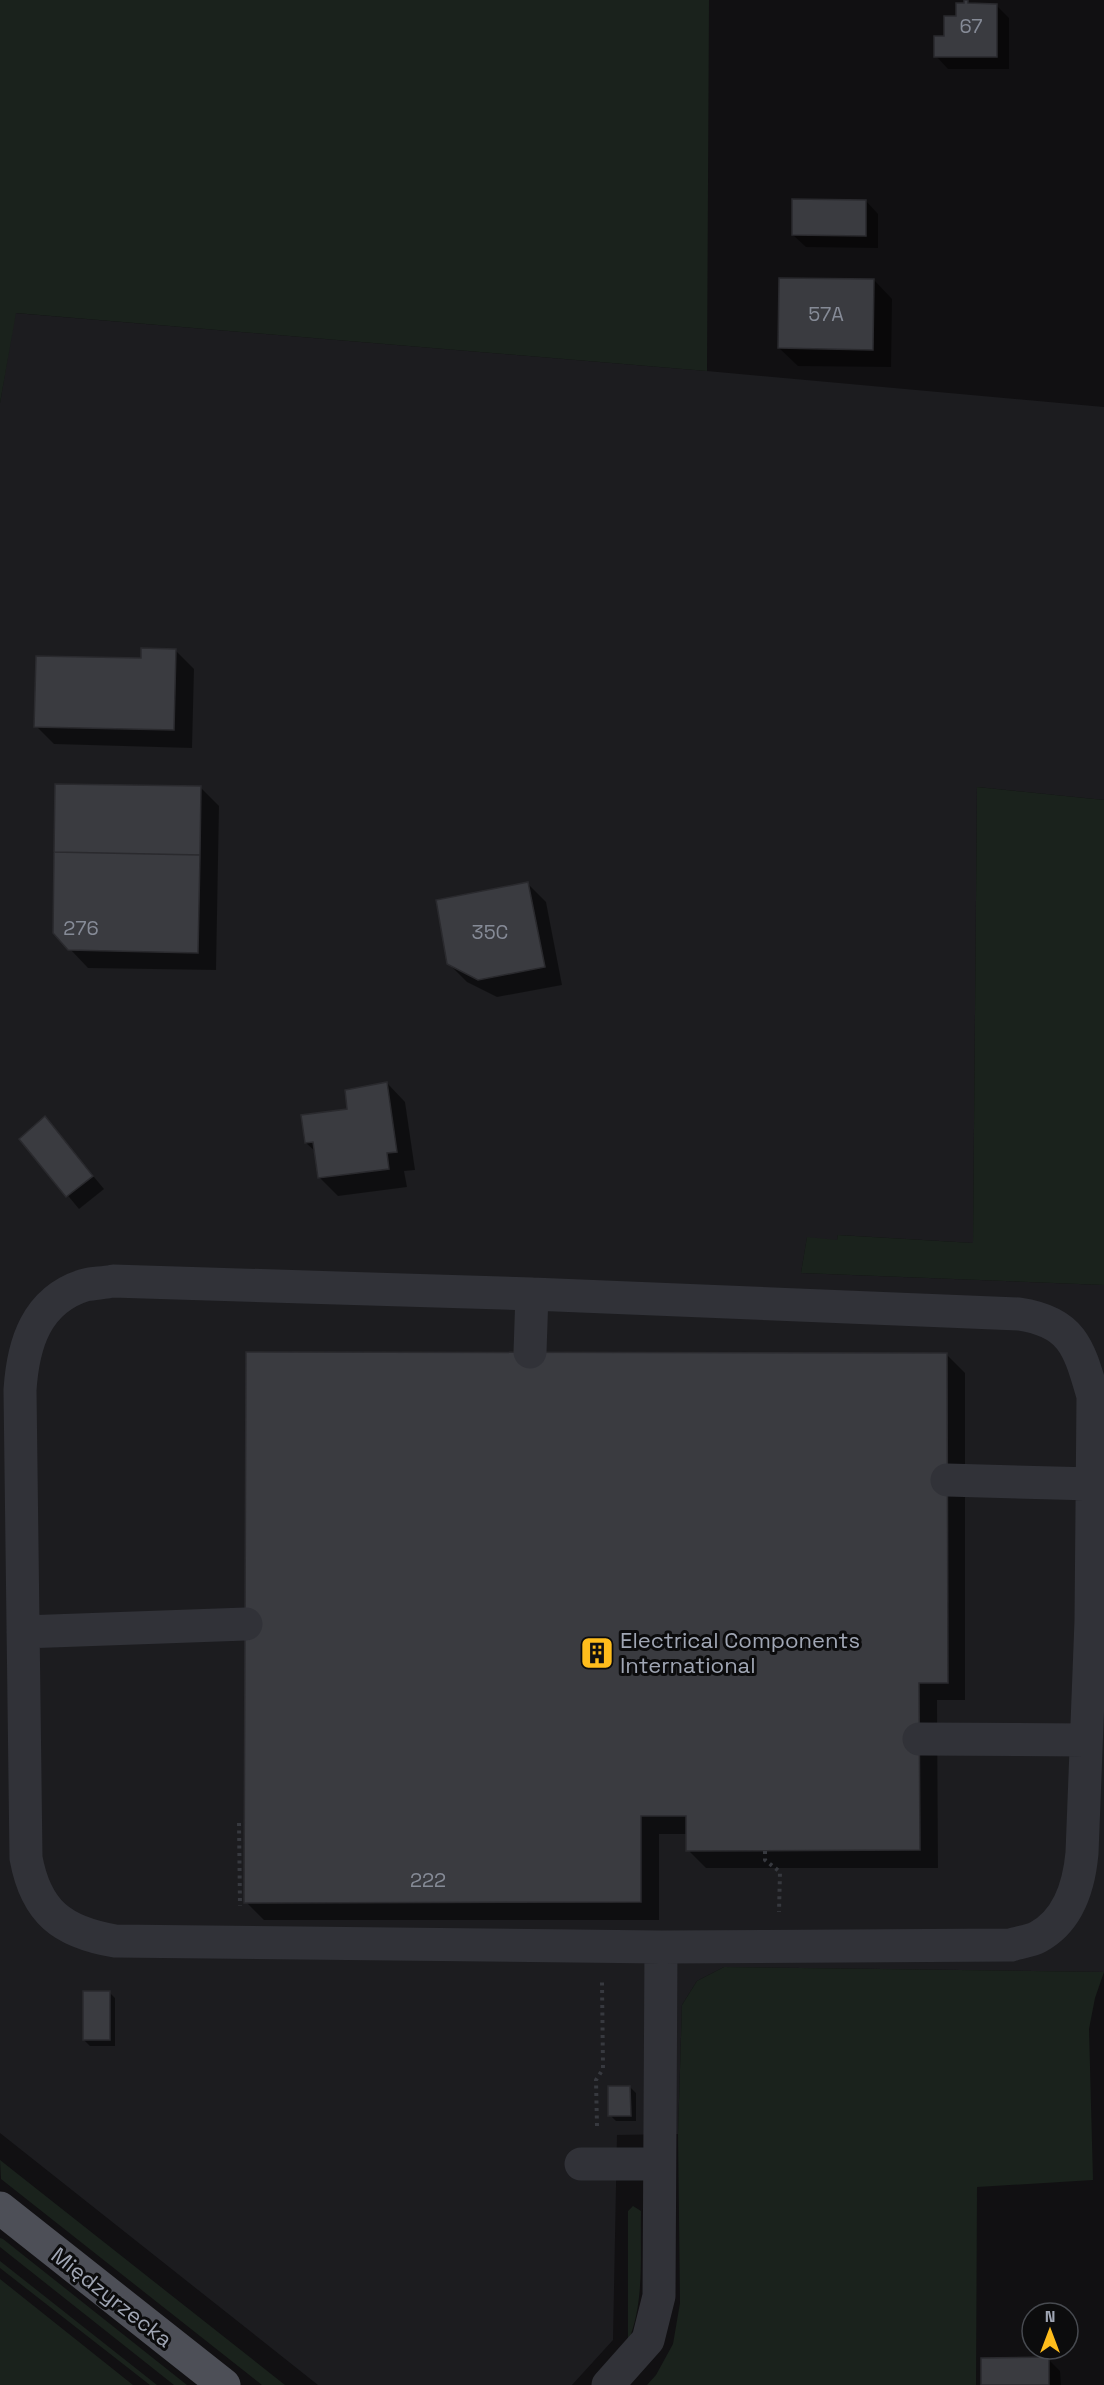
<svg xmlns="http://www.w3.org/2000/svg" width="1104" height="2385" font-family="'Space Grotesk',sans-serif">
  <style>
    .built { fill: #1c1c1f }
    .green { fill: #1a221c }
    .shadow { fill: #0007 }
    .building { fill: #3a3b40; stroke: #2a2a2e; stroke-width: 1.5 }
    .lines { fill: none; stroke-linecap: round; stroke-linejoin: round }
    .path { stroke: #37393f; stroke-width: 4; stroke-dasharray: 3 4.5; stroke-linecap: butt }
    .minor { stroke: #313238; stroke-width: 33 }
    .major { stroke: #4d4f57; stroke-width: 33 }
    .labels { text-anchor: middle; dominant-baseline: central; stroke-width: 6; stroke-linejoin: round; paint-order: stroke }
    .number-label { font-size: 20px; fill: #868b97 }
    .poi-label { font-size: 22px; fill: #a0a6b4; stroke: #0c0c0d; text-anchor: start }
    .street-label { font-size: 22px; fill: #a0a6b4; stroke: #0c0c0d }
  </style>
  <rect width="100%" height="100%" fill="#111012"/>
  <!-- built -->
  <path class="built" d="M15 313 707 371 1104 407V800L977 787 973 1243 838 1235 837 1241 807 1238 801 1273 1104 1285V1972L724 1967 697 1981 682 2005 678 2134 617 2135 613 2340 572 2385H318L0 2133V403Z"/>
  <!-- green -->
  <path class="green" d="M0 0H709L707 371 16 313 0 403Z
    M977 787 1104 800V1285L801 1273 807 1237 837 1240 838 1235 973 1243Z
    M724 1967 1104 1972 1095 1998 1089 2029 1093 2180 977 2187 976 2385H647L656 2375 673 2344 680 2303 678 2134 682 2005 697 1981Z
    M0 2160 285 2385H262L1 2179Z
    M633 2206 641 2211C640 2254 645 2302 628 2342V2211Z
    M0 2238 3 2239 187 2385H174L0 2247Z
    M0 2261 157 2385H150L0 2268Z
    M0 2279 133 2385H0Z"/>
  <!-- shadow -->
  <path class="shadow" d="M968 2 971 5 997 6 1009 18V69H948L936 56 958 18V4Z
    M866 201 878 214V248L806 247 793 235Z
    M874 280 892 299 891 367 798 366 779 348Z
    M176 651 194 669 192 748 54 744 36 726 142 660Z
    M201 788 219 806 216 970 88 968 70 949Z
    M528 884 546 902 562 985 497 997 467 982 449 964Z
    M387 1083 405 1102 415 1170 404 1171 407 1187 338 1196 320 1178 316 1152 306 1143Z
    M45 1118 104 1189 79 1209 21 1139Z
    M947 1355 965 1373V1700H937L938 1868H706L688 1850 687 1834H659V1920H264L246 1902Z
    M110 1993 115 1998V2046H90L84 2040Z
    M630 2087 636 2093V2121H616L610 2115Z
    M1048 2359 1060 2371 1061 2385H983Z"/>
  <!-- building -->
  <path class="building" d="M964 0H968V3L997 4V57H934V36H944V16H956V3H964Z
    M792 199 866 200V236L792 235Z
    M779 278 874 279 873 350 778 348Z
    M141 648 176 649 174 730 34 727 36 656 141 658Z
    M55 784 201 786 200 855 54 852Z
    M54 852 200 855 198 953 68 950 53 933Z
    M528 882 545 967 478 980 447 964 436 900Z
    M387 1082 397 1152 387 1153 389 1169 318 1178 313 1142 305 1143 301 1115 347 1109 345 1090Z
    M45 1116 93 1176 66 1197 19 1139Z
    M246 1352 947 1353 948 1683H919L920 1850 686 1851V1816H641V1902L244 1903Z
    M83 1991H110V2040H83Z
    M608 2086H630L631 2116H608Z
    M1049 2357V2385H981V2358Z"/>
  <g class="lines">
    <!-- path -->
    <path class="path" d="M239 1823 240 1906
      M765 1851V1860L780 1872 779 1912
      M597 2126 596 2080 603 2069 602 1982"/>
    <!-- minor -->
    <path class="minor" d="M113 1281 532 1294 1019 1314C1073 1322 1079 1348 1093 1396L1091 1621 1082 1853C1079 1886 1069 1920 1038 1937 1031 1941 1020 1942 1011 1945L661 1947 115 1941C62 1932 36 1912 26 1858L20 1390C23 1344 36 1300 85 1285 94 1283 104 1283 113 1281Z
      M530 1352 532 1294
      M947 1480 1093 1484
      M23 1632 246 1624
      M919 1739 1086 1740
      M581 2164H659
      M608 2385 648 2340 659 2296 661 1947"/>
    <!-- major -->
    <path class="major" d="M0 2208 224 2385"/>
  </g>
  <!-- icons -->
  <defs>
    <symbol id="building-square" viewBox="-11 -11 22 22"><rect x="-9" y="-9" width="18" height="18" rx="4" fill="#ffbd1c" stroke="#0c0c0d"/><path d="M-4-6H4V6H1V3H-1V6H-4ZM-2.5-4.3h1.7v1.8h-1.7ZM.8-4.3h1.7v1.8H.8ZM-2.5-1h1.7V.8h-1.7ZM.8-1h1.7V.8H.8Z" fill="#111"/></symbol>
  </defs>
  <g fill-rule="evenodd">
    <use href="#building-square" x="578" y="1634" width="38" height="38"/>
  </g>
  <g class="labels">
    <!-- number labels -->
    <g class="number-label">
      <text x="971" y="26">67</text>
      <text x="826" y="314">57A</text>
      <text x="81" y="928">276</text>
      <text x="490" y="932">35C</text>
      <text x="428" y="1880">222</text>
    </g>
    <!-- poi labels -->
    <g class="poi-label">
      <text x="620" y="1640">Electrical Components<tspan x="620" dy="25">International</tspan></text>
    </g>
    <!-- street labels -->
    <g class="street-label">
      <text transform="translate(112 2297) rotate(38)">Międzyrzecka</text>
    </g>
  </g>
  <!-- north arrow -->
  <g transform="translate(1050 2331)"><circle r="28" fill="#0c0c0d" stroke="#474a50" stroke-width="1.5"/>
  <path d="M0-4.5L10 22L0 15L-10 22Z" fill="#ffbd1c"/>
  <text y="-9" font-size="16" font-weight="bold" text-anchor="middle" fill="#a0a6b4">N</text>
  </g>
</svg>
